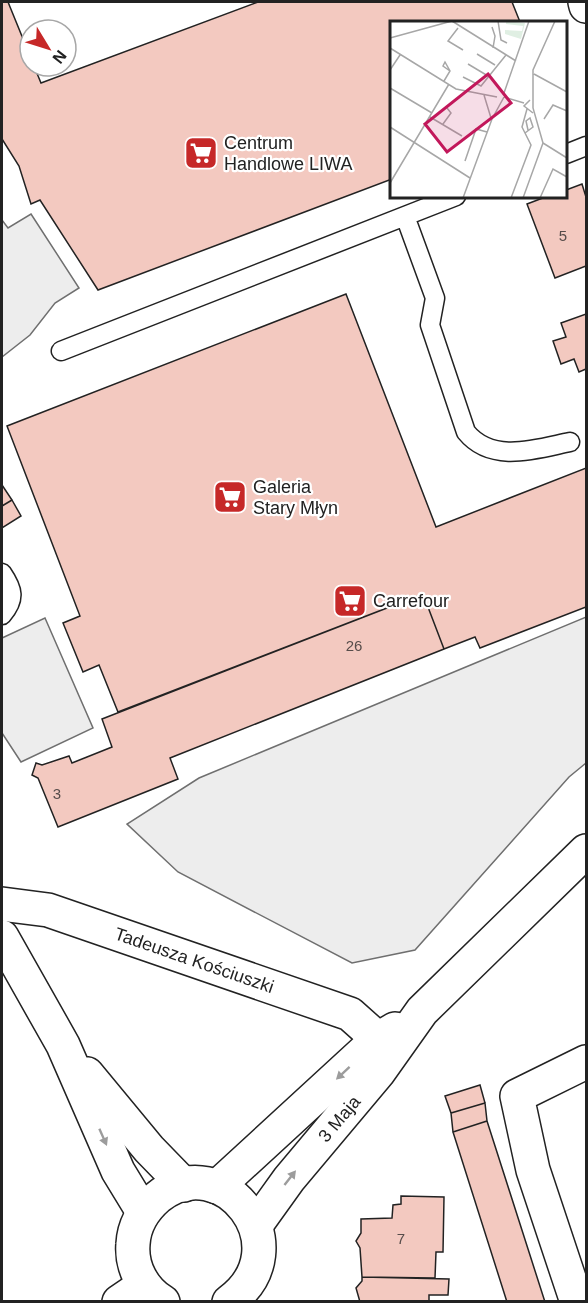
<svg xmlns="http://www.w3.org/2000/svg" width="588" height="1303" font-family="Arial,sans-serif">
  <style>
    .parking { fill: #ededed; stroke: #6f6f6f; stroke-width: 1.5 }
    .building { fill: #f3c9c0; stroke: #222; stroke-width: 1.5 }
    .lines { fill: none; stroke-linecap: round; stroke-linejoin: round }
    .lane-casing { stroke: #222; stroke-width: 21 }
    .street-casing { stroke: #222; stroke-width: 36 }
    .lane { stroke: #fff; stroke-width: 18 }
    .street { stroke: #fff; stroke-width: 33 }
    .oneway { fill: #9c9c9c }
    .labels { text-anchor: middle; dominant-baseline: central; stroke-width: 4.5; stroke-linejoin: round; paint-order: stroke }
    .number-label { font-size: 15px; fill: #564c4a }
    .poi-label { font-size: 18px; fill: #222; stroke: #fff; text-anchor: start }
    .street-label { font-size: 18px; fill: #222; stroke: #fff }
    .inset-road { fill: none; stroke: #a7a7a7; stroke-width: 1.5 }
    .view { fill: #c2185b; fill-opacity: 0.15; stroke: #c2185b; stroke-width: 3 }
    .inset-edge { fill: none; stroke: #222; stroke-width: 3 }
  </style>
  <rect width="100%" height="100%" fill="#fff"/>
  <!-- parking -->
  <path class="parking" d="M31 214 79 288 55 303 30 335 2 357V220L8 228Z
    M586 617V763L569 777 415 950 352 963 178 872 127 824 199 778Z
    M45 618 93 728 21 762 2 733V638Z"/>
  <!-- building -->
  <path class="building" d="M2 2H8L30 56V66H34L41 83 258 2H512L520 22H392V179L98 290 40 200 31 204 19 166 2 139Z
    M582 184 586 197V266L555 278 527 204 548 196H566V190Z
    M346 294 436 527 586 468V607L480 648 475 637 444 649 423 594 118 712 99 665 83 672 63 623 80 616 7 426Z
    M586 314V369L579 372 574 359 561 364 553 341 566 337 561 323Z
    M2 485 12 500 2 506Z
    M12 500 21 516 2 528V506Z
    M423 594 444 649 170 758 178 779 58 827 38 778 32 775 36 763 42 765 69 756 72 763 112 747 102 719Z
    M480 1085 485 1103 451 1113 445 1096Z
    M485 1103 487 1121 453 1132 451 1113Z
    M487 1121 545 1302H507L453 1132Z
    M401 1196 444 1197 443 1252H436L435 1278 362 1277 360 1248 356 1241 361 1233V1219L392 1218 393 1205 401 1204Z
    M362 1277 449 1279 448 1295H429V1302H360L356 1288 362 1281Z"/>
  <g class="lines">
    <defs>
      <path id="lane" d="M566 154 586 146
        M405 216 435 298 430 325 466 432C492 464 536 449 570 442
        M61 351 456 196
        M2 573C13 589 16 599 2 615"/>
      <g id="street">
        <path d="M585 2 586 6"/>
        <path id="s1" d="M2 904 48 910 350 1014 378 1039"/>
        <path d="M2 937 63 1045 118 1171 143 1212"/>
        <path d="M87 1074 149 1149 184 1185"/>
        <path d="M217 1187 378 1039 395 1029"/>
        <path id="s2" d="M256 1225 289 1179 378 1073 422 1011 586 851"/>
        <path d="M119 1302 144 1285"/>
        <path d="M163 1302C143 1290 131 1267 133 1244 134 1225 143 1210 158 1197 222 1145 304 1247 229 1302"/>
        <path d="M577 1302 533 1170 517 1096 586 1062"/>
      </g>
    </defs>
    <!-- lane casing -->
    <use href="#lane" class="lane-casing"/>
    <!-- street casing -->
    <use href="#street" class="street-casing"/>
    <!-- lane -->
    <use href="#lane" class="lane"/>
    <!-- street -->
    <use href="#street" class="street"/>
  </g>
  <!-- one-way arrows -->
  <defs><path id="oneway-solid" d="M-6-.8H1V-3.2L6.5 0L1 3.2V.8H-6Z" transform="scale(1.5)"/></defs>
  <g class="oneway">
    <use href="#oneway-solid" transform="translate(343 1073) rotate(137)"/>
    <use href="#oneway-solid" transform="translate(103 1137) rotate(66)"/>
    <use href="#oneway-solid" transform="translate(290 1178) rotate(-52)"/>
  </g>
  <!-- icons -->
  <defs>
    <symbol id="supermarket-square" viewBox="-11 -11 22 22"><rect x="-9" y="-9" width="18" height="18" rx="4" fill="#c62828" stroke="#fff"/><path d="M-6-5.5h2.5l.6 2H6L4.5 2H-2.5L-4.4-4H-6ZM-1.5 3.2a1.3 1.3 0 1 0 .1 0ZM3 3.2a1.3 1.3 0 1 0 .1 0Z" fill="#fff"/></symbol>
  </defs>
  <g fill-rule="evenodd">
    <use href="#supermarket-square" x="182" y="134" width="38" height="38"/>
    <use href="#supermarket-square" x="211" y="478" width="38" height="38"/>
    <use href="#supermarket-square" x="331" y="582" width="38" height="38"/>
  </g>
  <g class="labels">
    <!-- number labels -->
    <g class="number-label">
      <text x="563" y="235">5</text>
      <text x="354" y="645">26</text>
      <text x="57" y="793">3</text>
      <text x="401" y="1238">7</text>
    </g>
    <!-- poi labels -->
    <g class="poi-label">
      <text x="224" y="143">Centrum<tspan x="224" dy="21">Handlowe LIWA</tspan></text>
      <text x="253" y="487">Galeria<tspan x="253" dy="21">Stary Młyn</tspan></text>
      <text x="373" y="601">Carrefour</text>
    </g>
    <!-- street labels -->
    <g class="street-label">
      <text stroke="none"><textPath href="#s1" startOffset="201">Tadeusza Kościuszki</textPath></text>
      <text stroke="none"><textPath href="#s2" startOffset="135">3 Maja</textPath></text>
    </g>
  </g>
  <!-- overview -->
  <g transform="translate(390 21)">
    <rect width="177" height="177" fill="#fff"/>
    <path d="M116 0 135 2 131 18 115 13V9L132 10 133 5 116 3Z" fill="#e0efe3"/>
    <path class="inset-road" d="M62 0 126 40M108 0 111 19 117 22M102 6 105 15 103 27M68 7 58 20 73 29M0 17 62 0M0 27 66 68 107 76M87 33 105 44M78 43 98 55M0 49 10 34M144 53 177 71M73 56 91 65 116 34M54 60 60 50 55 41 53 45 60 50M0 67 42 92M114 72 139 0M94 74 101 97M114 76 134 82M140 79 134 85 143 92M40 96 72 115M154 98 163 84 177 90M53 103 61 92 57 87M0 106 80 157M135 112 143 106 140 97 136 100 138 109M153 122 177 137M75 140 86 108 97 111M0 162 59 63M73 177 102 98 114 76M121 177 141 124 132 106 137 88M133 177 153 122 143 87V49L165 0M150 177 163 148 177 156"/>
    <path class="view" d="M98 53 121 82 57 131 35 103Z"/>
    <rect width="177" height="177" class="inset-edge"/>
  </g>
  <!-- border -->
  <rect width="588" height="1303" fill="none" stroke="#222222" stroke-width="6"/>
  <!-- north arrow -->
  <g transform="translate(48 48) rotate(128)"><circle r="28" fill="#ffffff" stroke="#a7a7a7" stroke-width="1.5"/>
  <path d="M0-4.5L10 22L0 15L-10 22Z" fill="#c62828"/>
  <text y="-9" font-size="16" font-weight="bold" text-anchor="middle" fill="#222222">N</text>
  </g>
</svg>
